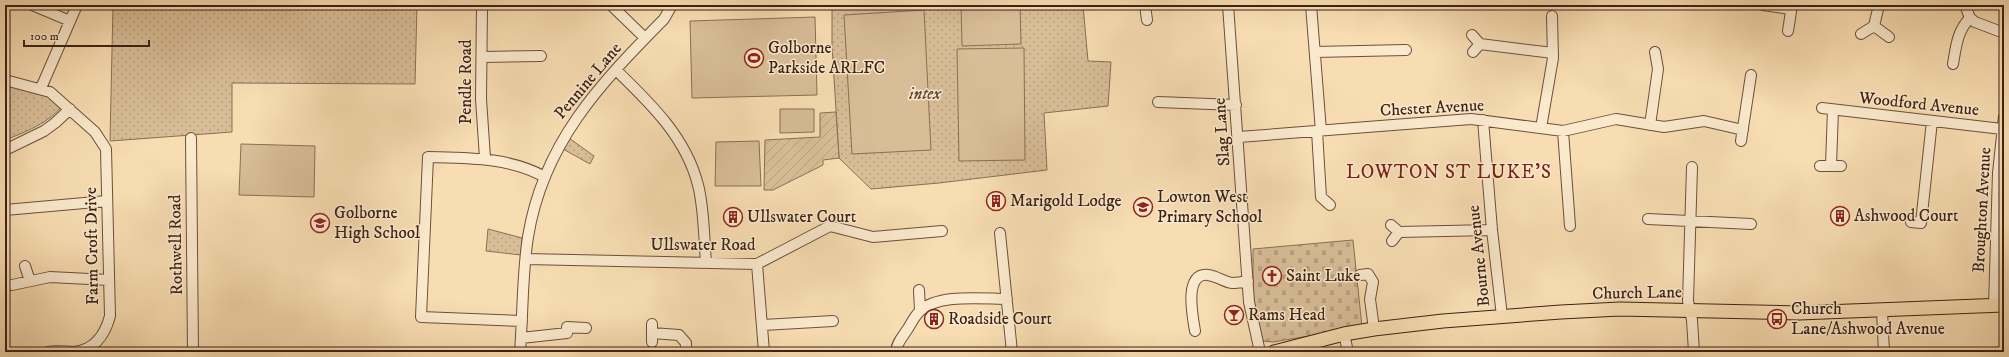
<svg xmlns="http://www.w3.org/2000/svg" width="2009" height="357" font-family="'IM FELL DW Pica',serif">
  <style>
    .grass { fill: url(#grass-dots); stroke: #8a6f56 }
    .cemetery { fill: url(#cemetery-stones); stroke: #8a6f56 }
    .garden { fill: url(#garden-furrows); stroke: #8a6f56 }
    .pitch { fill: #d8bd97; stroke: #8a6f56 }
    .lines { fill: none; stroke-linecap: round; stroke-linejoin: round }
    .minor-casing { stroke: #6c503c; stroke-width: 12 }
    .major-casing { stroke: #3d2115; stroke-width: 15 }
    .minor { stroke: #fae9cd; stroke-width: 10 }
    .major { stroke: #f8ddb2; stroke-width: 13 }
    .labels { text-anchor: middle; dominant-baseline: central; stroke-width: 3; stroke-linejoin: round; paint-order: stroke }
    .poi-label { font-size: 17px; fill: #3d2115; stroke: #fae9cd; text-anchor: start }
    .street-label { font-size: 17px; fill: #3d2115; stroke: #fae9cd }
    .park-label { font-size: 17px; font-style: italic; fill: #644836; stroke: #fae9cd }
    .quarter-label { font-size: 19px; letter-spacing: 1px; fill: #7a1f14; stroke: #fae9cd }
  </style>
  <defs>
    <pattern id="grass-dots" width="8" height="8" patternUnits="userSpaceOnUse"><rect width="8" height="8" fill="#d8bd97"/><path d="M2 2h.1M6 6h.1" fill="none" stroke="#baa281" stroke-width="1.8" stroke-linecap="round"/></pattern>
    <pattern id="cemetery-stones" width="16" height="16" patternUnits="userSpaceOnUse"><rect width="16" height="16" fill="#d8bd97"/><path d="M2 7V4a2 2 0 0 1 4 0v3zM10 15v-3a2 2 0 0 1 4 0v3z" fill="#baa281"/></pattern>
    <pattern id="garden-furrows" width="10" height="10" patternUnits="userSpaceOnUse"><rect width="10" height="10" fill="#d8bd97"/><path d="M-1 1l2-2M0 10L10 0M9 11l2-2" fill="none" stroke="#baa281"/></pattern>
  </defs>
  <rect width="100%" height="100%" fill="#f8ddb2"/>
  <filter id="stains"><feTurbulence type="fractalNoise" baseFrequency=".005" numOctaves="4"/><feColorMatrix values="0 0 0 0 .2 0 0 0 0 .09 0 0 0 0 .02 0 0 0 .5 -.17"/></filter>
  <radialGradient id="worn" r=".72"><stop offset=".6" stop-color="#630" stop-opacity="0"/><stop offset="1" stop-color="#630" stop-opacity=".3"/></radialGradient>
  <!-- grass -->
  <path class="grass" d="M113 5H417L415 84 232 83V132L110 141Z
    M832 5H1083L1088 61 1111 62 1108 106 1044 113 1047 170 939 183 871 189 839 158 832 46Z
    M5 84 43 93 62 105C52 122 23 133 5 140Z
    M569 138 594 156 590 164 563 149Z
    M488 229 522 238 521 255 486 251Z"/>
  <!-- cemetery -->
  <path class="cemetery" d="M1353 240 1362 327 1273 342 1263 341 1253 302V249Z"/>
  <!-- garden -->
  <path class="garden" d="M836 112 839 158 823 160V165L773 190H764L765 140 820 137V113Z"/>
  <!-- pitch -->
  <path class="pitch" d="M961 5H1020L1021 44 962 46Z
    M924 10 931 150 852 154 844 15Z
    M815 17 817 95 692 98 690 21Z
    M1024 48 1025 160 959 161 957 49Z
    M780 109H814V132L780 133Z
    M759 141 761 186H715L716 142Z
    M241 144 315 146 314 197 239 195Z"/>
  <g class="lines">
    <defs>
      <path id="minor" d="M32 5 70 21
        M482 5 481 99 485 158
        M611 5 645 38
        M1145 5 1147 20
        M1228 5 1249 302 1260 352
        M1311 5 1321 131
        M1763 5 1791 9
        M1970 18 1975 22 2004 33
        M1874 26 1879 5
        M1788 31 1792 5
        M1861 34 1874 26 1889 37
        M1472 35 1480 44 1473 52
        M1480 44 1553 53
        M1315 52 1406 50
        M482 57 541 56
        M1953 64C1956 47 1957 31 1970 18L1965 5
        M616 70C650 103 686 137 698 185 704 207 704 239 706 262
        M5 80 50 92 95 132 106 149 110 316C105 335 94 350 74 352 65 352 56 350 48 352
        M41 88 77 5
        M1158 102 1236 105
        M1822 108 2002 129
        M1483 120 1492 230 1502 316
        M1650 125 1658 69 1655 52
        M1541 128 1553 58 1552 16
        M1317 131 1321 197 1330 205
        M1563 131 1570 226
        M1239 137 1471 119 1563 131 1616 119 1664 127 1704 121 1743 130
        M191 138 193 352
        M1741 141 1751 75
        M5 150 44 131 55 123 70 109
        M1831 165 1833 110
        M1820 166H1841
        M1692 167 1688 301 1692 320 1694 352
        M5 210 107 201
        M1648 219 1751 224
        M1911 222 1921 223 1932 121
        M1391 225 1399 232 1392 241
        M1399 232 1492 230
        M1000 233 1012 352
        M526 259 757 264 830 226 873 237 942 231
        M757 264 764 352
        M25 266 30 281
        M1360 275 1368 274 1373 282 1370 299 1374 329
        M12 285 50 277 109 280
        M919 290 920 311
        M1994 306 1998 173 2004 117
        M1882 311 1884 352
        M522 321 421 317 428 157C468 158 509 157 545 177
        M652 324V342
        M763 325 833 321
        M1195 331C1193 318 1183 272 1208 275 1217 276 1224 282 1232 283 1237 283 1243 282 1248 281
        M652 333 679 335 686 343V352
        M1344 334 1348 352
        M521 338 567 333V327L586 328
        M520 352C523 314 522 274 528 237 543 143 600 84 664 19L672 5
        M896 352C896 344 903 336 907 330 911 324 914 317 919 312 937 293 984 299 1007 299"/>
      <path id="major" d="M1274 352 1344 334 1374 329 1443 321 1561 312 1620 309 1799 313 2004 305"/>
    </defs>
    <!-- minor casing -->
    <use href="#minor" class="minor-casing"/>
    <!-- major casing -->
    <use href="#major" class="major-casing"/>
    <!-- minor -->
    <use href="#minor" class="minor"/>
    <!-- major -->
    <use href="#major" class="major"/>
  </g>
  <!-- icons -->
  <defs>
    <symbol id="stadium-ring" viewBox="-11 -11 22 22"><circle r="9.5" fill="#fae9cd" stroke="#8f2418" stroke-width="1.5"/><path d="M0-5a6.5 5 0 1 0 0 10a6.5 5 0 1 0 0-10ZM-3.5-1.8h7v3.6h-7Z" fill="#8f2418"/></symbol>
    <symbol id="building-ring" viewBox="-11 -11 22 22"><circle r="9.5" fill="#fae9cd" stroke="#8f2418" stroke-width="1.5"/><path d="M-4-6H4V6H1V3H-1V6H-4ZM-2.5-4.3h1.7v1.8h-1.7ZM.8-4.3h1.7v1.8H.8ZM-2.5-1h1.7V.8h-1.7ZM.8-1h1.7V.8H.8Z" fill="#8f2418"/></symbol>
    <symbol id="school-ring" viewBox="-11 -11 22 22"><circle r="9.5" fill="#fae9cd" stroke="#8f2418" stroke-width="1.5"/><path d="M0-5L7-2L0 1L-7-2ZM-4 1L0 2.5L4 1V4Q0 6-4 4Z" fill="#8f2418"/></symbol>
    <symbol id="church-ring" viewBox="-11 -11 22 22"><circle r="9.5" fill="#fae9cd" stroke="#8f2418" stroke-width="1.5"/><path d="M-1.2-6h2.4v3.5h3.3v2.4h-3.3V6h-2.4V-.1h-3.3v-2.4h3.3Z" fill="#8f2418"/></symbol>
    <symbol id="bar-ring" viewBox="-11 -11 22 22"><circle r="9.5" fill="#fae9cd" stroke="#8f2418" stroke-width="1.5"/><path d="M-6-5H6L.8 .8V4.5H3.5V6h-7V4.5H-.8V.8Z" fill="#8f2418"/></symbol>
    <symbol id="bus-ring" viewBox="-11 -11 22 22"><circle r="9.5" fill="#fae9cd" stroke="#8f2418" stroke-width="1.5"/><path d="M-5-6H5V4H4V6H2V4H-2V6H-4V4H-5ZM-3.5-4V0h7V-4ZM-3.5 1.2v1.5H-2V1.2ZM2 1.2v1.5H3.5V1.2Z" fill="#8f2418"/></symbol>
  </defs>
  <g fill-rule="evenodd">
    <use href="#stadium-ring" x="743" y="47" width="22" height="22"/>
    <use href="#building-ring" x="985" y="190" width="22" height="22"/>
    <use href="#school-ring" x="1132" y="196" width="22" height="22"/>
    <use href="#building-ring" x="1829" y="205" width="22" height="22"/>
    <use href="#building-ring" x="722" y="206" width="22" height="22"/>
    <use href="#school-ring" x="309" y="212" width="22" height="22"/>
    <use href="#church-ring" x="1261" y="265" width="22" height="22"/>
    <use href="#bar-ring" x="1223" y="304" width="22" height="22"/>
    <use href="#building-ring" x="923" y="308" width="22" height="22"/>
    <use href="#bus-ring" x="1766" y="308" width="22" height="22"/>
  </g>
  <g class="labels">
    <!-- poi labels -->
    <g class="poi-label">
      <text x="768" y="48">Golborne<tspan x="768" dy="20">Parkside ARLFC</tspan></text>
      <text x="1157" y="197">Lowton West<tspan x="1157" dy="20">Primary School</tspan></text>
      <text x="1010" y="201">Marigold Lodge</text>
      <text x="334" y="213">Golborne<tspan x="334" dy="20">High School</tspan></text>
      <text x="1854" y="216">Ashwood Court</text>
      <text x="747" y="217">Ullswater Court</text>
      <text x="1286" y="276">Saint Luke</text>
      <text x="1791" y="309">Church<tspan x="1791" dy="20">Lane/Ashwood Avenue</tspan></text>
      <text x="1248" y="315">Rams Head</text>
      <text x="948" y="319">Roadside Court</text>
    </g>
    <!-- street labels -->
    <g class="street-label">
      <text transform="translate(588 81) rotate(-50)">Pennine Lane</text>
      <text transform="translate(466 82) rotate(-90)">Pendle Road</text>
      <text transform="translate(1919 104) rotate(6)">Woodford Avenue</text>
      <text transform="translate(1432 108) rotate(-3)">Chester Avenue</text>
      <text transform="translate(1222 132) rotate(-94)">Slag Lane</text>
      <text transform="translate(1982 210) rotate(-87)">Broughton Avenue</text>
      <text transform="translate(176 245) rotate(-91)">Rothwell Road</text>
      <text x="703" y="245">Ullswater Road</text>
      <text transform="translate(92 246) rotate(-91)">Farm Croft Drive</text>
      <text transform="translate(1479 256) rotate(-96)">Bourne Avenue</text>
      <text transform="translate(1637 293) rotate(-1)">Church Lane</text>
    </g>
    <!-- park labels -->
    <g class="park-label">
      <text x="925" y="94">intex</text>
    </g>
    <!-- quarter labels -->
    <g class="quarter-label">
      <text x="1449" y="172">LOWTON ST LUKE'S</text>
    </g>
  </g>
  <!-- margin -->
  <rect width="2009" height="357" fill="none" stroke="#f8ddb2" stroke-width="20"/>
  <rect x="6" y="6" width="1997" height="345" fill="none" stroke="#3d2115" stroke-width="2"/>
  <rect x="10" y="10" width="1989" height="337" fill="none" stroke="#3d2115"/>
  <!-- scale -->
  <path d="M24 40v6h125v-6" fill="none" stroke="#3d2115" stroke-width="2"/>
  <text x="30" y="40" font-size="12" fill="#3d2115" stroke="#fae9cd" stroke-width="3" paint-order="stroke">100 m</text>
  <rect width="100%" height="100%" filter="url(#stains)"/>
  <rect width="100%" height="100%" fill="url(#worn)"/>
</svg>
